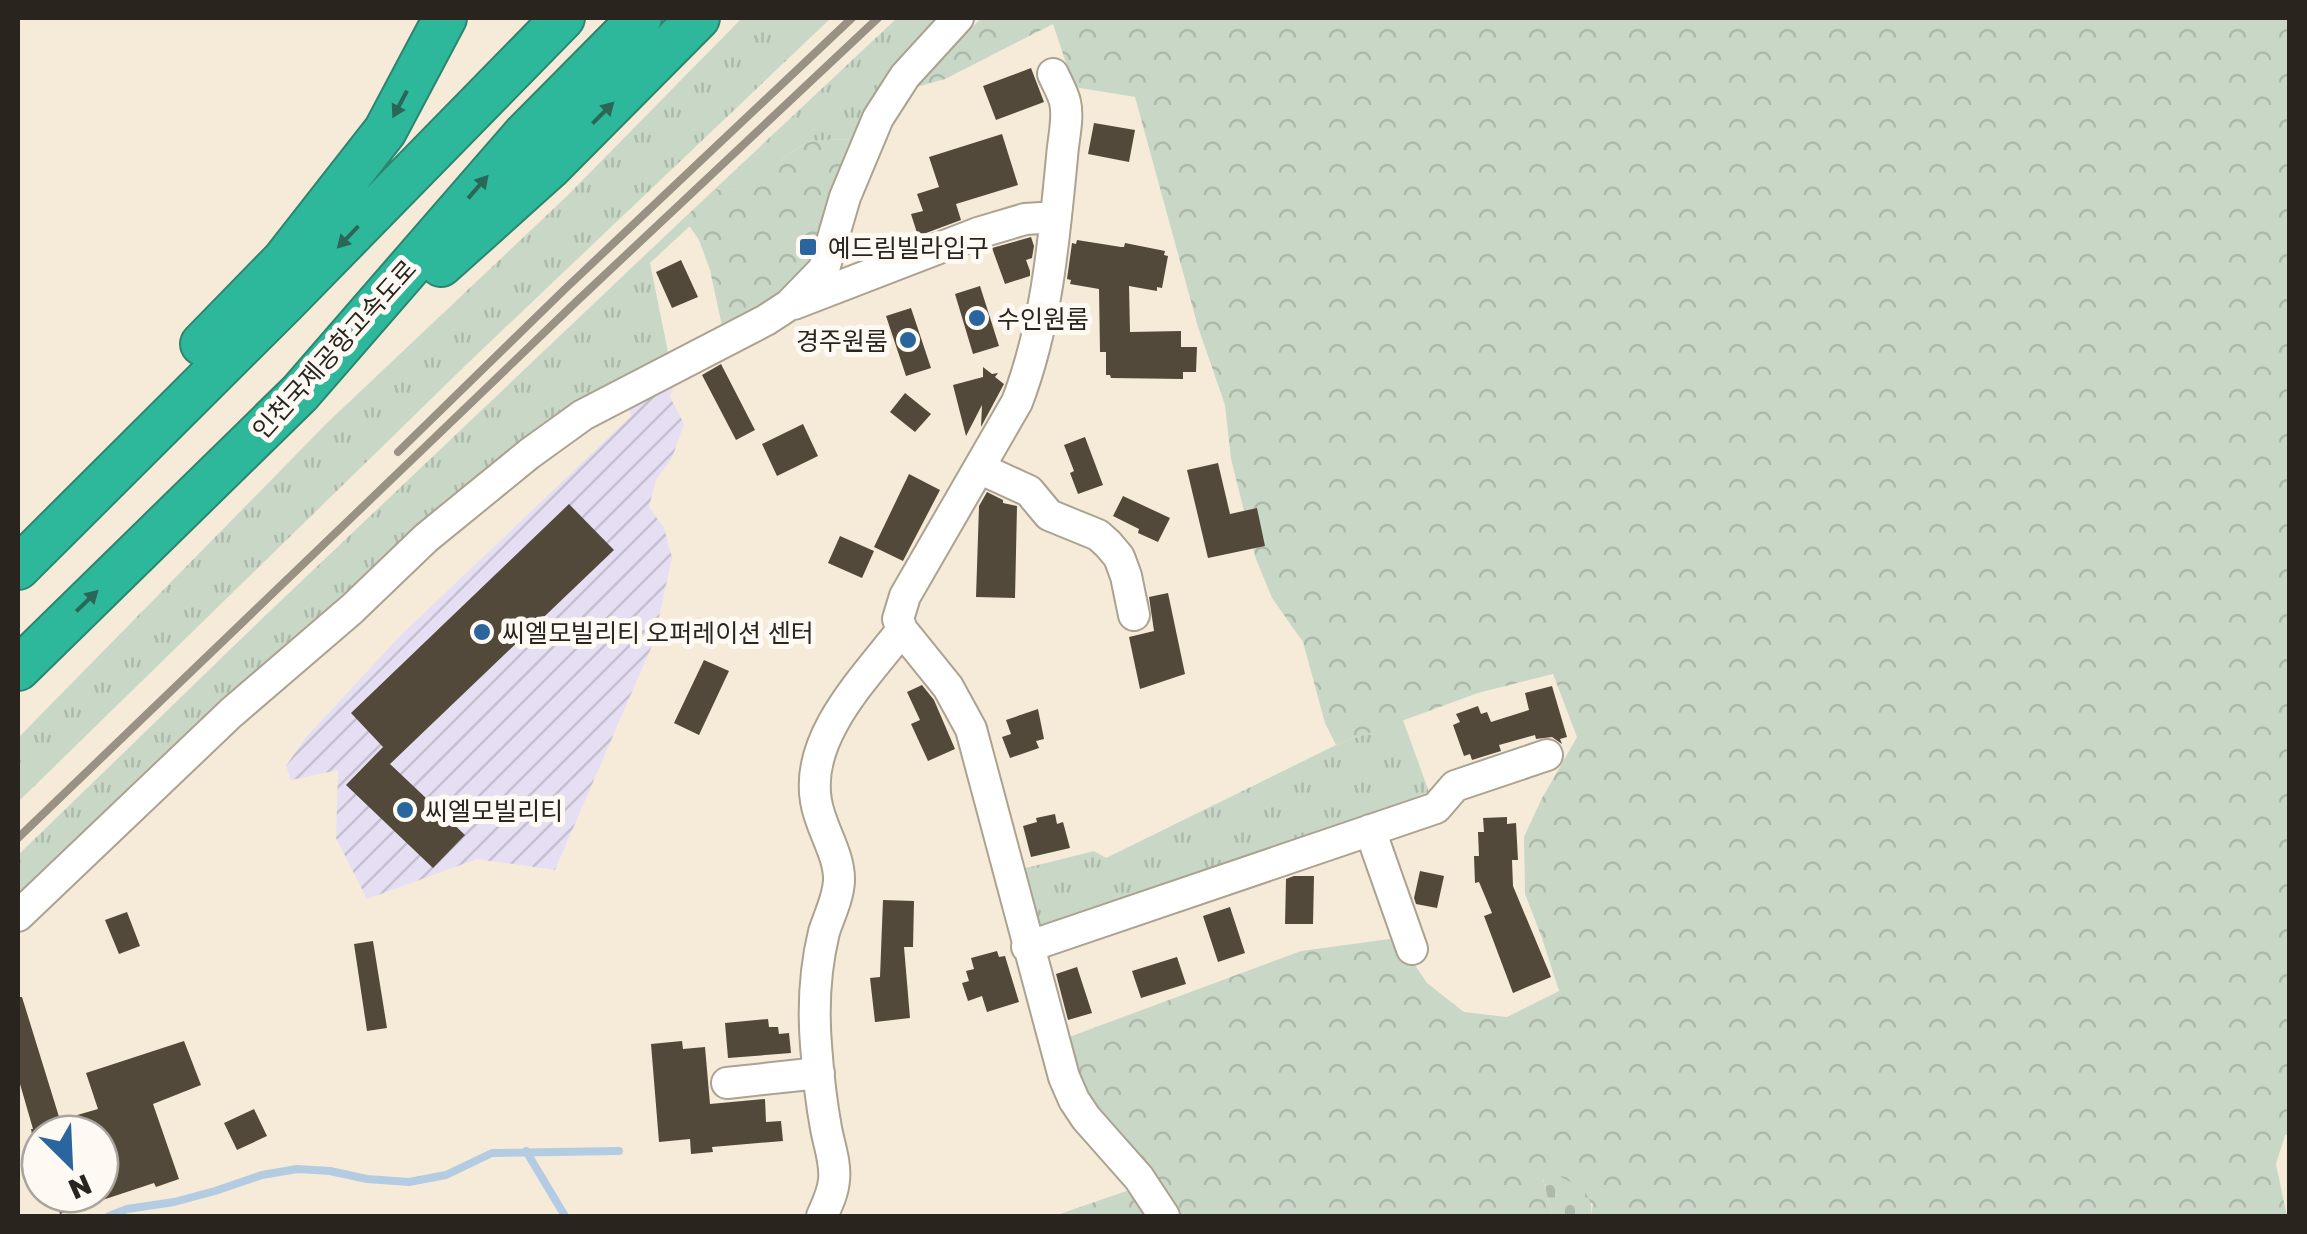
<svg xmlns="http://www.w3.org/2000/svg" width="2307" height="1234" font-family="'Golos Text','Noto Sans KR',sans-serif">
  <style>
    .industrial { fill: url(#industrial-furrows) }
    .grass { fill: url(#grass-tufts) }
    .forest { fill: url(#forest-crowns) }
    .cemetery { fill: url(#cemetery-stones) }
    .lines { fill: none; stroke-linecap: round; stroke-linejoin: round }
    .stream { stroke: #b3cce2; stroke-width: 8 }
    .building { fill: #52493a }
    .minor-casing { stroke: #aba290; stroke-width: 34 }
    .highway-casing { stroke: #2c856f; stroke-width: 46 }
    .minor { stroke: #fff; stroke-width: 30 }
    .highway { stroke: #2eb89b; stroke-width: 42 }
    .rail { stroke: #999184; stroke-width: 8 }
    .oneway { fill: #2b6756 }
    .poi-dot { fill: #2b659d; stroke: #fef9f2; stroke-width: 4 }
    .labels { text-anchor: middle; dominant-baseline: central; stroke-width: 10; stroke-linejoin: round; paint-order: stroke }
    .poi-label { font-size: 25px; fill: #29251e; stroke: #fef9f2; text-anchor: start }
    .street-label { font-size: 25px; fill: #29251e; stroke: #fef9f2 }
  </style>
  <defs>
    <pattern id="industrial-furrows" width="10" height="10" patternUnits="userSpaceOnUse" patternTransform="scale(2.5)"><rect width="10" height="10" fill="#e6dff4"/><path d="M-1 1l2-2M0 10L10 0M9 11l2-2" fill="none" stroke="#c5bfd1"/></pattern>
    <pattern id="grass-tufts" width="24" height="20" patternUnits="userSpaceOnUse" patternTransform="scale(2.5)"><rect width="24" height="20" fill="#c9d8c6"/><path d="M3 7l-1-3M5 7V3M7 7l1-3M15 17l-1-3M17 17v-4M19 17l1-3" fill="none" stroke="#adb9aa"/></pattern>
    <pattern id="forest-crowns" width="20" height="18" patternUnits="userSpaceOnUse" patternTransform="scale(2.5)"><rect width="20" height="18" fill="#c9d8c6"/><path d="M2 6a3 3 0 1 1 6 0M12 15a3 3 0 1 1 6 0" fill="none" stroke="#adb9aa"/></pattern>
    <pattern id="cemetery-stones" width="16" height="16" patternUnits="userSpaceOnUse" patternTransform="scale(2.5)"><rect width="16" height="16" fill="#c9d8c6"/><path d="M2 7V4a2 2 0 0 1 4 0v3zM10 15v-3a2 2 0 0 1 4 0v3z" fill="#adb9aa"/></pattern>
  </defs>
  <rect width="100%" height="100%" fill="#f6ebd9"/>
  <!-- industrial -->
  <path class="industrial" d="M677 376 670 397 684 424 672 458 656 480 649 507 664 528 672 557 654 641 555 870 477 859 367 899 336 838 338 770 291 780 286 766 306 737 401 635 631 416 627 403Z"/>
  <!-- grass -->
  <path class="grass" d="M742 18H831L468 363 18 802V738L328 422 566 197Z
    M897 18H939L919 37 883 83 852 139C838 140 818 138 805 144 778 158 748 198 715 189Z
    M684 218 690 226 650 263 669 357 559 419 18 902V855L269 612Z
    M1403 720 1429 792 1062 926 1045 927 1037 924 1018 870 1094 851 1106 858 1336 745Z"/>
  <!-- forest -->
  <path class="forest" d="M982 18H2289L2290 1134 2285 1135 2276 1164 2287 1216H1591L1593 1204 1543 1179 1552 1216H1171L1090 1111 1061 1040 1301 951 1397 938 1427 983 1464 1012 1507 1017 1559 991 1542 938 1525 894 1524 837 1541 800 1577 737 1553 674 1478 693 1336 745 1325 723 1303 642 1272 598 1256 559 1231 459 1225 405 1198 327 1135 97 1074 87 1053 24 945 79 917 87 955 42Z
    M852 139 829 206 822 243 800 283 729 329 722 326 710 270 699 240 684 218 715 189C748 197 778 158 805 144 818 138 838 140 852 139Z
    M1138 1187 1158 1216H1054Z"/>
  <!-- cemetery -->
  <path class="cemetery" d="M1553 1173C1573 1184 1595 1190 1591 1216H1552L1543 1178Z"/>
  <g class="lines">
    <!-- stream -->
    <path class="stream" d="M526 1151 565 1216
      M109 1216 127 1209 174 1202 215 1191 262 1175 297 1169 330 1171 367 1179 409 1182 446 1175 492 1153 619 1151"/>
  </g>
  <!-- building -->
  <path class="building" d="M1031 68 1044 102 996 120 983 86Z
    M1094 123 1135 130 1129 162 1088 154Z
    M1002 134 1018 185 956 204 961 220 918 236 911 214 923 211 917 194 939 187 929 157Z
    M1031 237 1034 246 1032 258 1026 260 1030 271V276L1005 284 992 248Z
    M1077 240 1121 247H1124L1125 243 1165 251 1164 255 1168 256 1162 288 1157 287V291L1129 286 1130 332 1181 331V347H1197L1196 372H1183V379L1111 378 1110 375H1106V352H1100L1099 289 1070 284 1071 280 1067 279 1072 243 1076 244Z
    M681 260 698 297 672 308 656 272Z
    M980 286 999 346 973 354 955 294Z
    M911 308 931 368 906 376 886 316Z
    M721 364 755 430 736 440 702 375Z
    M983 367 992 374 998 373 995 377 1004 384 981 427 982 405 966 436 953 385 983 377Z
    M905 393 931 414 915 432 890 412Z
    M803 424 818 456 777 476 762 444Z
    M1085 437 1103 485 1078 494 1070 473 1074 471 1064 445Z
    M1218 463 1230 514 1257 508 1265 546 1208 558 1187 470Z
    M909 474 940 490 903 561 874 547Z
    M987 492 1003 500V503L1017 506 1015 598 976 597 979 506Z
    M1123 496 1170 518 1158 542 1138 533 1139 529 1113 516Z
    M569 504 614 550 390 764 465 835 433 868 346 785 383 747 351 713Z
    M840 536 874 551 862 578 828 563Z
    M1168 593 1185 674 1140 689 1129 637 1154 631 1149 597Z
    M704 660 729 671 699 735 674 723Z
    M922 685 934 700 955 749 928 761 911 724 920 720 907 692Z
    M1552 686 1567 737 1560 739 1562 744 1552 737 1536 739 1535 735 1499 745 1501 751 1472 760 1470 754 1464 756 1453 725 1460 722 1456 714 1478 706 1481 714 1487 712 1491 722 1529 710 1525 693Z
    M1038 709 1044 739 1036 741 1039 748 1010 758 1002 737 1011 734 1006 720Z
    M1055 814 1057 824 1063 822 1070 848 1031 857 1023 826 1037 822 1036 818Z
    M1507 817V824L1516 823 1518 860H1512L1513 886 1551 977 1513 993 1484 916 1492 913 1479 882 1475 883 1474 856H1479L1478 832H1484L1483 818Z
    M1420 871 1444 876 1437 908 1416 904 1414 898Z
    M1294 876H1314L1313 924H1285L1286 879Z
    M883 900 914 901 913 947H904L910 1018 875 1022 870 978 880 977Z
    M1230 907 1245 953 1218 962 1203 916Z
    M127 912 140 946 119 954 105 920Z
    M373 941 387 1028 367 1031 354 944Z
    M997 951 999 957 1005 956 1019 1002 987 1012 982 996 968 1001 962 983 969 981 966 971 974 969 971 958Z
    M1177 957 1186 984 1141 998 1132 971Z
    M1077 967 1092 1013 1068 1020 1056 974Z
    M18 997H22L60 1120 98 1109 86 1073 184 1041 201 1085 153 1104 179 1179 156 1187 154 1183 60 1214 54 1194H100V1134H32L31 1129H33L18 1077Z
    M768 1019 769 1027H778L779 1034 789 1033 791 1053 728 1058 725 1023Z
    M682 1041 683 1049 705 1047 710 1104 765 1099 766 1122 781 1121 783 1141 712 1147 713 1152 691 1154 690 1139 659 1142 651 1044Z
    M254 1109 267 1136 237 1150 224 1123Z"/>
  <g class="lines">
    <defs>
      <path id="minor" d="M1053 74C1057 83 1063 93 1065 102 1069 118 1063 140 1062 157 1054 239 1047 324 1017 402L905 596 898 619 902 630 948 687 971 729 1064 1077 1074 1100 1086 1118 1139 1178 1164 1216
        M794 304 978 233 1025 219 1056 217
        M979 468 1029 491 1049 515 1098 535 1108 544 1119 557 1126 576 1134 615
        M1370 830 1412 949
        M18 916 231 713 352 609 426 538 529 454 583 415 766 320 789 305 824 269 845 197 878 118 905 76 958 18
        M1027 947 1436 808 1455 786 1547 755
        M727 1083 819 1073
        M822 1216C827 1205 833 1193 834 1180 836 1163 829 1145 826 1128 821 1101 818 1073 816 1045 813 1007 815 969 824 932 829 916 838 899 839 881 840 854 820 828 816 801 805 737 865 678 902 630"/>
      <path id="highway" d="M441 265 549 168 698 18
        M202 344 284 260 385 131 445 18
        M18 568 284 303 563 18
        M18 669 300 393 524 135 640 18"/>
    </defs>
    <!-- minor casing -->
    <use href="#minor" class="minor-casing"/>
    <!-- highway casing -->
    <use href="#highway" class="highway-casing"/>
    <!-- minor -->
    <use href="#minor" class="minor"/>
    <!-- highway -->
    <use href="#highway" class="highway"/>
    <!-- rail -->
    <path class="rail" d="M398 452 565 289 852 18
      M18 838 577 301 878 18"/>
  </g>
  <!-- one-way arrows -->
  <defs><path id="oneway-solid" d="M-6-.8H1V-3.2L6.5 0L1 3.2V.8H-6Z" transform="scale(2.5)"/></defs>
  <g class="oneway">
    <use href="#oneway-solid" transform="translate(400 104) rotate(118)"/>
    <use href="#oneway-solid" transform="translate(603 113) rotate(-45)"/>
    <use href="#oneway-solid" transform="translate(478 187) rotate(-49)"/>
    <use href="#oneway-solid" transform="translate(348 237) rotate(134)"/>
    <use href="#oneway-solid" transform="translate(87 601) rotate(-44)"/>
  </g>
  <!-- markers -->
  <g class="poi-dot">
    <rect x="798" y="237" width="20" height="20" rx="5"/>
    <circle cx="977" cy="318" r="10"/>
    <circle cx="908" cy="340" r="10"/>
    <circle cx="482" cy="632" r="10"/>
    <circle cx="405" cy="810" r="10"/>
  </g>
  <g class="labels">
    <!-- poi labels -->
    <g class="poi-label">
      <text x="828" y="247">예드림빌라입구</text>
      <text x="997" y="318">수인원룸</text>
      <text x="888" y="340" text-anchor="end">경주원룸</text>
      <text x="502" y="632">씨엘모빌리티 오퍼레이션 센터</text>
      <text x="425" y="810">씨엘모빌리티</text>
    </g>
    <!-- street labels -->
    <g class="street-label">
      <text transform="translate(334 349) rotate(-48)">인천국제공항고속도로</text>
    </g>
  </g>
  <!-- border -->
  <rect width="2307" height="1234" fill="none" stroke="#29251e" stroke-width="40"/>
  <!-- north arrow -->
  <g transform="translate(70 1164) rotate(156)"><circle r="48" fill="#fef9f2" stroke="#a9a49d" stroke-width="2.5"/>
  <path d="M0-8L18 38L0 25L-18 38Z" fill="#2b659d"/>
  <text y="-15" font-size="28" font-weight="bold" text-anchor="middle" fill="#29251e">N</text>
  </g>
</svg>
